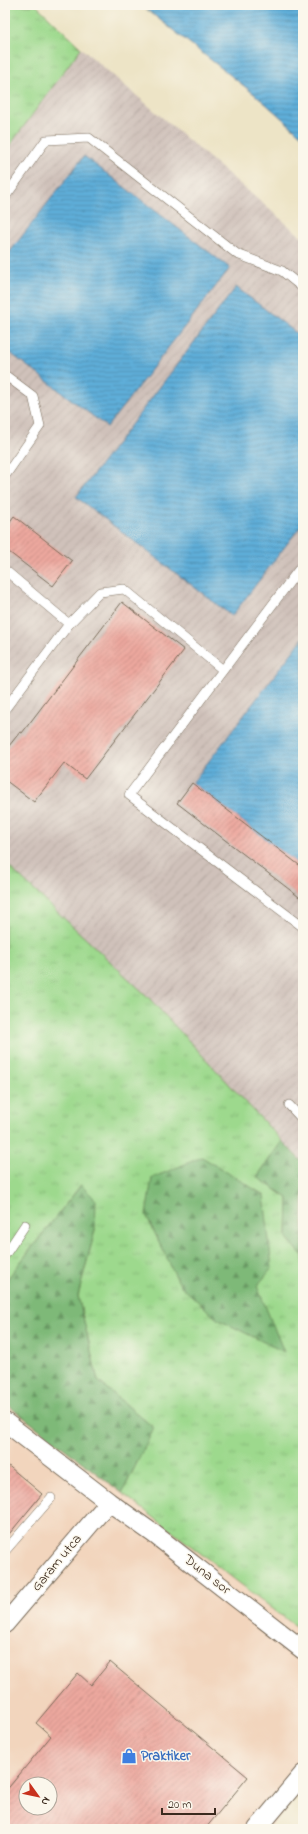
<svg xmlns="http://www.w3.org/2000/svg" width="308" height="1834" font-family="'Indie Flower',sans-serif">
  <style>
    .built { fill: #f2d5bd; fill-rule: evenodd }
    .industrial { fill: url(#industrial-furrows) }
    .grass { fill: url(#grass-tufts); stroke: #6c8256 }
    .forest { fill: url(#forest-firs); stroke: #5c724b }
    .water { fill: url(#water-rules); stroke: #4c6c7c }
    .building { fill: url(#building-hatch); fill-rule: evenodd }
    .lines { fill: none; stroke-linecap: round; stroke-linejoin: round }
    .lane-casing { stroke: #796b59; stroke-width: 10 }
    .street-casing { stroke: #796b59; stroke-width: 20 }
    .lane { stroke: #fff; stroke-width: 9 }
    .street { stroke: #fff; stroke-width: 18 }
    .labels { text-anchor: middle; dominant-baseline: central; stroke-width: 3; stroke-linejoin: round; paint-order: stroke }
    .street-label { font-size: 14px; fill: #3b2a1e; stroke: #fbf7ec }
    .shop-label { font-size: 14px; font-weight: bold; fill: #366cbe; stroke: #fbf7ec; text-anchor: start }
  </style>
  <defs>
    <pattern id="industrial-furrows" width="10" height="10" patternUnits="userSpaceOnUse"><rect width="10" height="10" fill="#cfc1ba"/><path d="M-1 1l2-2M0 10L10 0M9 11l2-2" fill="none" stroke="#b3a69f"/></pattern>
    <pattern id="grass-tufts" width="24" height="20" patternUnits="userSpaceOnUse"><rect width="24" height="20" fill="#9dd98d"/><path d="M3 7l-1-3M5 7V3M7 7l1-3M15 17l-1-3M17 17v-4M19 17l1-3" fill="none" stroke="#88ba79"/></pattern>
    <pattern id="forest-firs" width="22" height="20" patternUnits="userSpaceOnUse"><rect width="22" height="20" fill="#7eb978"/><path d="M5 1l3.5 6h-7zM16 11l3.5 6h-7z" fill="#689762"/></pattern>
    <pattern id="water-rules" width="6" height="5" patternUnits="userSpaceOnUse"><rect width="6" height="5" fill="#5eaed9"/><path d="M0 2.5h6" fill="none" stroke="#4f8eaf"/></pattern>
    <pattern id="building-hatch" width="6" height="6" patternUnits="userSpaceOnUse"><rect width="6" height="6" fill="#eda89f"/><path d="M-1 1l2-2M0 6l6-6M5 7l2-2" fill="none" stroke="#c18981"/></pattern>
  </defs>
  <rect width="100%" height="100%" fill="#fbf7ec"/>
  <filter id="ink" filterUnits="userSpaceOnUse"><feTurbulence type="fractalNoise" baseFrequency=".025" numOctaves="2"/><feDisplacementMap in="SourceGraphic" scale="8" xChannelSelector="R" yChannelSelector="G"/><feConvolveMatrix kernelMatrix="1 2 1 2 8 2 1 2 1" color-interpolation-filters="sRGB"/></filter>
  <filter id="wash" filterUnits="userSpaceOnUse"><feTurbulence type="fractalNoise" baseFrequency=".012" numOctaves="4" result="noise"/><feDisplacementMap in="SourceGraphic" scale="16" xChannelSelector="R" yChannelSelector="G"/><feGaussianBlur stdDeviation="0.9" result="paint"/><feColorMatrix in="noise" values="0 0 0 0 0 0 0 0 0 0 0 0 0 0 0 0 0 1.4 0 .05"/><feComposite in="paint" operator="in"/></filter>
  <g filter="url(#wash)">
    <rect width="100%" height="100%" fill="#ede4c6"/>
    <!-- built -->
    <path class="built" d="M5 1403 303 1632V1787L268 1829H5ZM26 1784H50V1808H26Z"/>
    <!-- industrial -->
    <path class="industrial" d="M81 48 303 238V1163L148 997 5 863V152Z"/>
    <!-- grass -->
    <path class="grass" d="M5 5H36L81 48 5 152Z
      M5 863 148 997 282 1141 257 1177 288 1198 287 1238 303 1256V1632L122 1493 154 1428 98 1381 78 1296 95 1230 80 1186 5 1282Z"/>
    <!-- forest -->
    <path class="forest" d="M282 1141 303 1163V1256L287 1238 288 1198 257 1177Z
      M202 1157 264 1195 272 1268 257 1286 284 1352 217 1319 180 1285 146 1215 152 1178Z
      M81 1185 96 1200 95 1230 78 1296 98 1381 154 1428 122 1493 5 1403V1282Z"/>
    <!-- water -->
    <path class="water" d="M141 5H303V137L258 97Z
      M84 156 230 268 107 427 5 349V258Z
      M236 287 303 338V523L232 616 76 497Z
      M303 638V868L192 783Z"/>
    <g id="blocks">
      <!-- building -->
      <path class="building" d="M14 516 72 561 53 586 5 549V528Z
        M122 602 184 650 85 779 64 763 34 802 5 780V751L20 732 22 733Z
        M192 783 303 868V900L177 803Z
        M5 1463 42 1494 5 1539Z
        M110 1662 248 1777 205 1829H5V1792L51 1736 36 1723 78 1673 91 1685ZM26 1784H50V1808H26Z"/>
    </g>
  </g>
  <g filter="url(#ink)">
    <use href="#blocks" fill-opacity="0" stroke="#796b59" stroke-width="1"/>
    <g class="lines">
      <defs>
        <path id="lane" d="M5 197 46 140 89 138 237 254 282 271 303 288
          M5 375 33 396 40 426 5 476
          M303 564 129 795 303 927
          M5 570 69 624
          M5 709 69 624 100 592 124 589 223 670
          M289 1105 303 1120
          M5 1255 25 1225
          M5 1551 51 1498"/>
        <path id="street" d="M5 1422 109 1502 154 1534 303 1650
          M5 1624 109 1502
          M257 1829 303 1774"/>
      </defs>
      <!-- lane casing -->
      <use href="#lane" class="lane-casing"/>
      <!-- street casing -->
      <use href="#street" class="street-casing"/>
      <!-- lane -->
      <use href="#lane" class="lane"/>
      <!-- street -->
      <use href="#street" class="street"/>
    </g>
  </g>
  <!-- icons -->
  <defs>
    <symbol id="shop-bare" viewBox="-9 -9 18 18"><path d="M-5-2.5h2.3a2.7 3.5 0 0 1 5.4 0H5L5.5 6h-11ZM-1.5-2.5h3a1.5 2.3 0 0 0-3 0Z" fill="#3f7fe0" stroke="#fbf7ec" stroke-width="2.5" paint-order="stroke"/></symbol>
  </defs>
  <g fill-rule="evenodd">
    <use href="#shop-bare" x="118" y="1745" width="22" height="22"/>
  </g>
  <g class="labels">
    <!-- street labels -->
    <g class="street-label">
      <text transform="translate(57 1563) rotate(-50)">Garam utca</text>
      <text transform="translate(207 1575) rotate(38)">Duna sor</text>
    </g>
    <!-- shop labels -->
    <g class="shop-label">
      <text x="141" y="1756">Praktiker</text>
    </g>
  </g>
  <!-- margin -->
  <rect width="308" height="1834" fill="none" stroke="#fbf7ec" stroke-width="20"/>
  <!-- north arrow -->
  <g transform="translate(38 1796) rotate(123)"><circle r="19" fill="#fbf7ec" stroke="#aea59a"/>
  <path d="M0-3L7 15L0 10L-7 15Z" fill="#c8321e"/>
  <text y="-6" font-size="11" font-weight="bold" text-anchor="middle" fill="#3b2a1e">N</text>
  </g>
  <!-- scale -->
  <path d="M162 1808v6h53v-6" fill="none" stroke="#3b2a1e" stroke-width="2"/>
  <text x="168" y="1808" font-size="12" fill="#3b2a1e" stroke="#fbf7ec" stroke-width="3" paint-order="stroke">20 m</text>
</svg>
